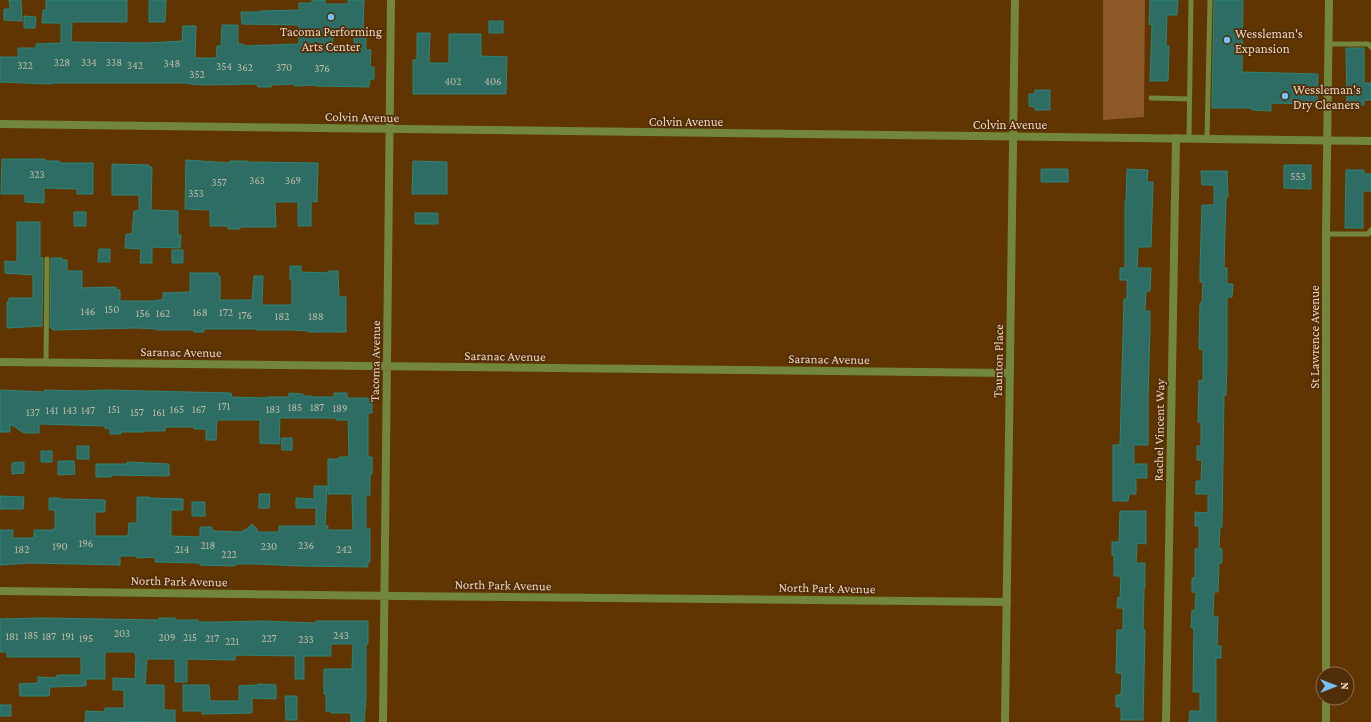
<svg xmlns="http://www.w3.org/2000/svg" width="1371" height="722" font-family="'Crimson Pro',serif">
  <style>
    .green { fill: #8c5825 }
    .building { fill: #2d6d63; stroke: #2d867a }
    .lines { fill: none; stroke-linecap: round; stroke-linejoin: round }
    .service { stroke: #72863c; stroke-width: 5 }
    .minor { stroke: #72863c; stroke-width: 8 }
    .tertiary { stroke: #72863c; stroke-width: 8 }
    .poi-dot { fill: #76c0f7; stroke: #502e0a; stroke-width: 1.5 }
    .labels { text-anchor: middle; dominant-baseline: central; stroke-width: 3.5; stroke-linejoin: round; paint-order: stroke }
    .number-label { font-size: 11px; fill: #bfbba7 }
    .poi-label { font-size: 13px; fill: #f0d5be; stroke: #502e0a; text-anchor: start }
    .street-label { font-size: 13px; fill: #f0d5be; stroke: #502e0a }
  </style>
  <rect width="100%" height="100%" fill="#613501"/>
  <!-- green -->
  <path class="green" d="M1103 0H1145L1144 117 1103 120Z"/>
  <!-- building -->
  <path class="building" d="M9 0H21L22 21 4 20V9H10Z
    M46 0H127V22H72L71 42 146 43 182 41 183 26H196L195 58H216L217 46H221L222 25H238V44H243L245 46 299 44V25L242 24 241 12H260V11L299 10V3H312V0H325V4H348V0H364L363 30H333V50H354V31L366 32V50H371L370 67H374V79H370L369 87 315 86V85L295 86V84L271 85V87H258L257 84 206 85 189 84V83H52V84L0 82V57H18V48H36V44L61 43V23H42L43 10H46Z
    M149 0H166L165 22H149Z
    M1150 0H1178L1177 15H1167L1166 46H1169L1168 81H1150L1152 25 1149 24Z
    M1214 0H1243L1242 72 1318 74 1317 104 1271 103V111L1252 110V108H1212Z
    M24 16 36 17 35 28H24Z
    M489 21H503V33H489Z
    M417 33H430L429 63H449V34H481V56L507 57 506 94H413V60H417Z
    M1346 48H1364V83H1371V100H1364V105H1347Z
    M1035 90H1050V110H1035V107L1029 106V94H1035Z
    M2 159H45V161H59V163H93V194H77V189L44 188V203L25 202V194H1Z
    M186 160 230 163V161H247V162L318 163 317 202 311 201V226H298V202H275L276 227H240V229H228V226H210V210L185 209Z
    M413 161 447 162V194H412Z
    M112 164 149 165V167H152L151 210 178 211V235H181L180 248 152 247V263H140L141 249 125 248 126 234H132L134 211H139V195H112Z
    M1284 165H1311V189L1284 188Z
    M1041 169H1068V182H1041Z
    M1127 169 1148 170 1147 182H1153L1151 247H1138L1137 268H1151L1150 291H1146L1145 311H1150V327L1148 400V445H1134V464H1147V478H1136V494H1129L1128 501H1113V445H1120L1124 299H1127V280H1120V268H1125V201H1126Z
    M1346 170H1364V174H1371V191H1363V228H1345Z
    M1201 171H1227L1228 197H1226L1224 268H1227V284H1233L1232 297H1227V364L1226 395H1224L1222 527H1220L1219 549H1222V563H1219L1218 592H1214L1213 617H1218L1217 646H1221V658H1216V722H1189L1190 711H1200V692H1193L1194 628H1191L1192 610 1195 611 1196 592H1192V578H1195V549H1199V526H1195V512L1208 513V494H1196V481H1201L1202 460H1197V446H1201V422H1198L1199 380 1203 381V349H1199L1200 303H1202L1203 282H1200V268L1202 205H1214V185H1202Z
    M74 212H86V226H74Z
    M415 213H438V224H415Z
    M17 222H40V258H43L42 326 7 328V302H9V298H33V275L5 273V261L17 262Z
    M99 249H110V262H98Z
    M172 250H183V263H172Z
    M51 258H62V260H67V271H82V288L116 287V290H120V301H157V300H163V293L190 292V273H218V276H220V300H252L254 276H263L262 305H292V280H290V266H301V272L328 273V271H338L339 297H346V332H308V331L292 330H257V329H204V332H194V330H157V329L136 328 53 330 50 327Z
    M0 390 45 392V390L82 391 106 390 231 393 232 397 267 398V397H289V393L303 394V396H312V397H334V393H347V398H367V399H372V413H368V457H372V474H370V495H366V529H370V562H368V567L299 566 256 564H236V565L233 566 200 565V563L155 562V557L137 558V556H120V565L29 563 0 565V530H13V538H34V530H53V529H55V510H49V498H60V499L105 500V512H95V536H128L129 523H137V497H149V498L183 499V510H171V536L200 537V527H212V530L215 531 243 532V530H246L252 524 257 529V532H279V526H316V508H296V498L314 499V486H327L325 526H328V530H353L352 494H328V459H339V457H349L348 420H336V418H280L279 444 260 443V420H217L216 440H206V429H194V427H165V431H145V432H121V434H110V429L105 428V426L39 424V433H24L10 424V432H0Z
    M281 438H292V450H282Z
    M77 446H89V459H77Z
    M41 451H52V462H41Z
    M58 461H74L75 474 58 475Z
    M24 462V473L12 474V463Z
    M127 462 169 464V476L111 475V477H96V464H127Z
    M259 494H270L269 508H259Z
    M0 496 24 497 23 509H0Z
    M192 502H205V516H192Z
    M1120 511H1146V544L1137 543 1136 563H1145V588H1144L1143 630H1145L1143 720H1121V707H1116V695H1121L1122 673H1116L1117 630H1123V608H1117L1118 597 1120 598 1121 576H1114V555H1112V542H1119Z
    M42 618 159 620V618H175V620H198V622H220L262 621 316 623V621H368V644H366V696L364 722H351V713H331V711H326V694H324V669H352L353 644H331V656H304V679H295V656L239 655 235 656V660L187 659V682H175V659H147L145 685H164V710H175V722L97 721V722H85L86 711 105 712V708H124V690H113V678L135 679 136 655H135V652H105V679H86V686L50 687 49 696H20L19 684 38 683V677L57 678V675H81V657H7V652H0V619Z
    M258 684 276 685V699L252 698V713L202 714V711H183V685H209L210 701H239V686L258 685Z
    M285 696H297V720H286Z
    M0 705H11V716H0Z"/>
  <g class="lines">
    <!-- service -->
    <path class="service" d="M1329 44H1368L1371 47
      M1151 98 1189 99
      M1189 139 1191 0
      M1207 139 1210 0
      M1326 234H1368L1371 230
      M46 363 47 259"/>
    <!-- minor -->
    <path class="minor" d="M0 362 1010 373
      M0 591 396 596 1007 602
      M1326 674V234L1329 0
      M383 722 391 0
      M1005 722 1015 0
      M1166 722 1176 138
      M1326 722V698"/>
    <!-- tertiary -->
    <path class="tertiary" d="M0 124 1371 141"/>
  </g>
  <!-- markers -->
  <g class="poi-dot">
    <circle cx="331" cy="17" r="4"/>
    <circle cx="1227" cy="40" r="4"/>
    <circle cx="1285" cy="96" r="4"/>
  </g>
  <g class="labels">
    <!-- number labels -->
    <g class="number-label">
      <text x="62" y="62">328</text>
      <text x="89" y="62">334</text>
      <text x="114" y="62">338</text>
      <text x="172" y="63">348</text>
      <text x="25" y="65">322</text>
      <text x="135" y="65">342</text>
      <text x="224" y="66">354</text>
      <text x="245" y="67">362</text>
      <text x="284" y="67">370</text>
      <text x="322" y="68">376</text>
      <text x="197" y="74">352</text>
      <text x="453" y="81">402</text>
      <text x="493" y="81">406</text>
      <text x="37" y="174">323</text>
      <text x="1298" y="176">553</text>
      <text x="257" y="180">363</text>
      <text x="293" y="180">369</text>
      <text x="219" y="182">357</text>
      <text x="196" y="193">353</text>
      <text x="112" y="309">150</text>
      <text x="88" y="311">146</text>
      <text x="200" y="312">168</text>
      <text x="226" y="312">172</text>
      <text x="143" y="313">156</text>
      <text x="163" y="313">162</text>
      <text x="245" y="315">176</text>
      <text x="282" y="316">182</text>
      <text x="316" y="316">188</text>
      <text x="224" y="406">171</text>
      <text x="295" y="407">185</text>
      <text x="317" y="407">187</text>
      <text x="340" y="408">189</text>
      <text x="114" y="409">151</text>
      <text x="177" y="409">165</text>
      <text x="199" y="409">167</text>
      <text x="273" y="409">183</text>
      <text x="52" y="410">141</text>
      <text x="70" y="410">143</text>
      <text x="88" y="410">147</text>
      <text x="33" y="412">137</text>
      <text x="137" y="412">157</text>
      <text x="159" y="412">161</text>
      <text x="86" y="543">196</text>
      <text x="208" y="545">218</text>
      <text x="306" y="545">236</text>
      <text x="60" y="546">190</text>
      <text x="269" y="546">230</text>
      <text x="22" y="549">182</text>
      <text x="182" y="549">214</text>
      <text x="344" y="549">242</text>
      <text x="229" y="554">222</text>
      <text x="122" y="633">203</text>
      <text x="31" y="635">185</text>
      <text x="341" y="635">243</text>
      <text x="12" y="636">181</text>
      <text x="49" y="636">187</text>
      <text x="68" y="636">191</text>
      <text x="167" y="637">209</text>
      <text x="190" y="637">215</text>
      <text x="86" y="638">195</text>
      <text x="212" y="638">217</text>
      <text x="269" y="638">227</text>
      <text x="306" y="639">233</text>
      <text x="232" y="641">221</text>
    </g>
    <!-- poi labels -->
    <g class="poi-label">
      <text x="331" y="31" text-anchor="middle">Tacoma Performing<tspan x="331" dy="15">Arts Center</tspan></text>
      <text x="1235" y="33">Wessleman's<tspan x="1235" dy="15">Expansion</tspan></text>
      <text x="1293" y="89">Wessleman's<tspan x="1293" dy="15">Dry Cleaners</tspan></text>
    </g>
    <!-- street labels -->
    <g class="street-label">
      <text transform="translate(362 117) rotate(1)">Colvin Avenue</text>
      <text x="686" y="121">Colvin Avenue</text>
      <text x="1010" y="124">Colvin Avenue</text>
      <text transform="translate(1314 337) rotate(-90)">St Lawrence Avenue</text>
      <text transform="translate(181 352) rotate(1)">Saranac Avenue</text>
      <text transform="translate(505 356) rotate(1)">Saranac Avenue</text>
      <text transform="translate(829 359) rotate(1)">Saranac Avenue</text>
      <text transform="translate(375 361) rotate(-89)">Tacoma Avenue</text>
      <text transform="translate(998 361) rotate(-89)">Taunton Place</text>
      <text transform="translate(1159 430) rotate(-89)">Rachel Vincent Way</text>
      <text transform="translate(179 581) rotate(1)">North Park Avenue</text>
      <text transform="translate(503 585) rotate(1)">North Park Avenue</text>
      <text transform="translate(827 588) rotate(1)">North Park Avenue</text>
    </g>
  </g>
  <!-- north arrow -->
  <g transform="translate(1335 686) rotate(90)"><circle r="19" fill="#502e0a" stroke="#907152"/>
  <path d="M0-3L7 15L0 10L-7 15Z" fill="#76c0f7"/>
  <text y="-6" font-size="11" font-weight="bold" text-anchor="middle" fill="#f0d5be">N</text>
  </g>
</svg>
